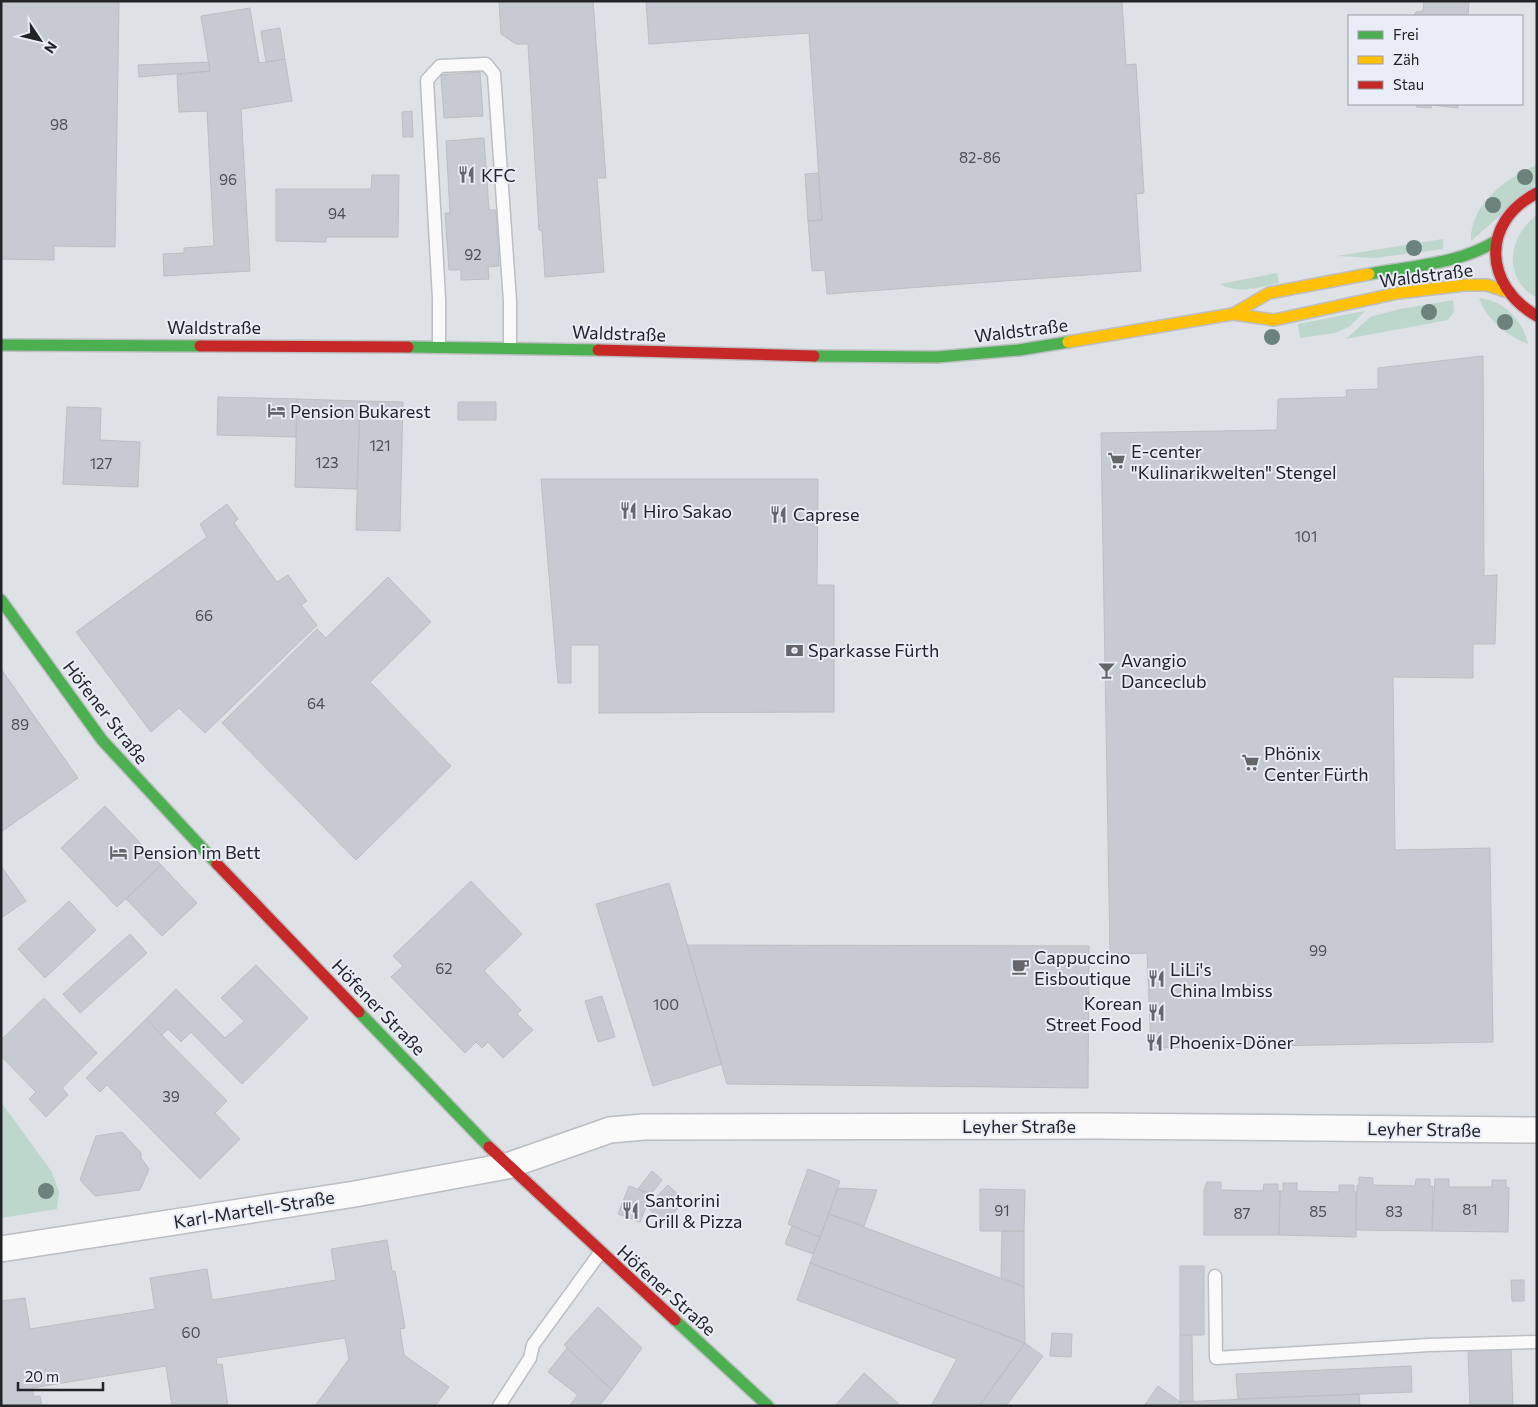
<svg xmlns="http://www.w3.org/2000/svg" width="1538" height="1407" font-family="Commissioner,sans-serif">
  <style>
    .green { fill: #bed7cd }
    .building { fill: #c6cad3; stroke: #bcbec2 }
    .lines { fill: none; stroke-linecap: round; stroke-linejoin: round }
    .lane-casing { stroke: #bcbec2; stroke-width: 15 }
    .street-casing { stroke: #bcbec2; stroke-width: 28 }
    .fast-casing { stroke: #bcbec2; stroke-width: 14 }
    .slow-casing { stroke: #bcbec2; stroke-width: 14 }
    .jam-casing { stroke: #bcbec2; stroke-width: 14 }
    .lane { stroke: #fafafb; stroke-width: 12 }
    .street { stroke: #fafafb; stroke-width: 25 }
    .fast { stroke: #4caf50; stroke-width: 11 }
    .slow { stroke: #ffc107; stroke-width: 11 }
    .jam { stroke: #c62828; stroke-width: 11 }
    .tree { fill: #6c827c }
    .labels { text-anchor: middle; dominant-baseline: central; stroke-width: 4; stroke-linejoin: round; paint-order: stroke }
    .number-label { font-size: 15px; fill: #4d4f54 }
    .poi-label { font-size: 18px; fill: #222428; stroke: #e9edf8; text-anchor: start }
    .street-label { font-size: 18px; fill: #222428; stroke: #e9edf8 }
  </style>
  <rect width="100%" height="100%" fill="#dee1e6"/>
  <!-- green -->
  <path class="green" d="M1537 165V183L1471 241C1470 204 1506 178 1537 165Z
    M1537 215V298C1502 279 1508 236 1537 215Z
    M1443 239V249L1375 258 1337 256Z
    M1277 273 1279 283C1259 287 1238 295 1220 284Z
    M1479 298C1503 300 1523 320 1528 344 1507 336 1486 319 1479 298Z
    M1453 300 1454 312 1448 320 1346 339 1370 317 1400 309Z
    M1365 311 1349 327 1335 333 1300 338 1298 324Z
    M1 1102 52 1172 59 1192 57 1209 1 1218Z"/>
  <!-- building -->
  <path class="building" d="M1 1H119L115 247 54 246V260L1 259Z
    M499 1H593L606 178H597L604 272 545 277 542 231 539 230 528 44H516L501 34Z
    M646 1H1122L1126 65 1136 64 1144 193 1136 194 1141 271 827 294 825 270 812 271 808 221 822 220 809 33 649 44Z
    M1424 1H1469L1468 16H1414L1416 12 1423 11Z
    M250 8 259 63 285 59 292 101 241 109 250 271 164 276 163 254 184 253V248L214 246 207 111 179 112 177 75 210 71 201 16Z
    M280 28 285 59 266 62 261 31Z
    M209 62 210 71 139 77 138 65Z
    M480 72 483 116 444 118 441 75Z
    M1417 104H1458V108L1432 105 1431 108 1416 107Z
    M412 111 413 137H403L402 112Z
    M484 138 489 210H496L499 266 488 267 489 279 461 280V270H449L445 213H450L446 141Z
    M818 173 822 220 808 221 805 174Z
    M372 175H399L398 237H326V242L276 241V189H371Z
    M1483 356 1484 576 1497 575 1495 644H1473V678L1393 677 1395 850 1490 848 1493 1042 1151 1048 1147 953 1110 954 1101 433 1277 430 1278 399 1347 397 1346 390 1378 389V368Z
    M218 397 297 399 296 437 217 435Z
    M297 399 360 401 357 489 295 487Z
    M360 401 403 402 400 531 356 530Z
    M458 402H496V420H458Z
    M67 407 101 408 100 440 140 442 138 487 63 484Z
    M541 479H818L817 585H834V712L599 713V645H571V683H558Z
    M227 504 238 519 234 523 277 582 288 575 307 601 301 605 317 625 205 733 179 708 151 732 76 632 207 537 200 524Z
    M388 577 431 622 370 682 451 766 356 860 222 723 317 629 326 638Z
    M1 669 78 778 1 832Z
    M105 806 161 865 117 907 61 848Z
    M161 865 197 903 162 936 126 899Z
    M1 866 26 901 1 918Z
    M471 881 522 934 484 971 521 1010 517 1014 533 1030 503 1058 488 1042 482 1048 476 1042 465 1053 391 977 403 966 393 956Z
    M669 883 722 1064 653 1086 596 904Z
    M69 901 96 930 45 978 18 949Z
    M130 934 147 953 80 1013 63 994Z
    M687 945 1089 946 1088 1088 727 1084Z
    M256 965 308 1018 242 1084 191 1032 181 1042 168 1029 162 1035 146 1019 176 989 225 1038 244 1021 221 998Z
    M602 996 615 1037 598 1042 585 1001Z
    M44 998 97 1053 62 1088 68 1095 46 1117 29 1099 36 1092 1 1056V1040Z
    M146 1019 227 1101 215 1113 240 1139 200 1179 107 1085 100 1092 86 1078Z
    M122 1132 141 1153V1158L149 1169 140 1190 95 1196 80 1180 96 1136Z
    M808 1169 840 1181 820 1237 788 1224Z
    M652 1171 662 1180 651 1194 638 1189Z
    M1359 1177 1373 1178V1185L1415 1186 1416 1179H1430V1186H1433L1432 1231 1356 1230 1357 1185H1359Z
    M1435 1179H1449V1187H1492V1180H1506V1187L1509 1188 1508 1232 1432 1231Z
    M1207 1182H1221V1190L1263 1191 1264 1184H1278V1191H1280L1279 1235H1204V1190Z
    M1283 1183H1297V1191L1339 1192V1185H1354V1192H1356V1237L1279 1235 1280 1191H1283Z
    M668 1185 685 1201 664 1223 647 1207Z
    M629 1186 651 1194 640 1222 618 1214Z
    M838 1188 877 1190 864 1226 829 1214Z
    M980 1189 1025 1190 1024 1231H980Z
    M829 1214 1024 1287 1025 1343 810 1263Z
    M792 1226 820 1237 813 1254 785 1244Z
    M1002 1231H1024V1287L1001 1277Z
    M387 1240 392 1271H395L405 1328 400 1329 404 1355 449 1387 435 1406H315L349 1359 345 1338 216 1358 217 1365 222 1364 228 1406H172L166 1366 32 1388 34 1397 40 1396 42 1406H1V1301L25 1298 30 1329 155 1309 150 1278 207 1269 212 1300 336 1280 331 1249Z
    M810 1263 1025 1343 979 1406H931L957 1359 797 1300Z
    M1180 1266H1204V1335H1180Z
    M1511 1280H1524V1301H1512Z
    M598 1307 642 1348 612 1390 564 1345Z
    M1052 1333 1072 1334 1071 1357 1050 1356Z
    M1180 1335H1192L1193 1401 1180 1402Z
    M1025 1343 1043 1356 1006 1406H979Z
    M567 1348 612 1390 599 1406H572L570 1405 578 1395 548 1372Z
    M1511 1348 1513 1406H1470L1468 1350Z
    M1411 1366 1412 1392 1238 1399 1236 1374Z
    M864 1373 901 1406H835Z
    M1158 1386 1180 1402 1177 1406H1144Z
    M1359 1394 1360 1406H1180V1402Z"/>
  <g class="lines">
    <defs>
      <path id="lane" d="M439 346V299L427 80 440 66 486 64 494 74 510 301V347
        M1215 1276 1216 1358 1429 1345 1537 1342
        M499 1406 530 1358 533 1345 600 1253"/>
      <path id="street" d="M1 1249 355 1194 507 1166 610 1130 644 1127 1096 1126 1537 1130"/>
      <path id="fast" d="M1369 274C1411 266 1460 264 1496 241
        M1 345 200 346
        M408 347 598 350
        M814 356 937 357 1019 350 1068 342
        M1 600 102 740 217 864
        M359 1012 489 1147
        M675 1320 768 1406"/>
      <path id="slow" d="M1233 314 1274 320 1398 293 1465 285H1487L1505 291
        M1068 342 1233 314 1269 293 1369 274"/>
      <path id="jam" d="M1537 193C1480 222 1484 286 1537 316
        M200 346 408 347
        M598 350 814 356
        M217 864 359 1012
        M489 1147 675 1320"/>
    </defs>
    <!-- lane casing -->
    <use href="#lane" class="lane-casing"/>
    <!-- street casing -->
    <use href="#street" class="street-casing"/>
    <!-- fast casing -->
    <use href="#fast" class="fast-casing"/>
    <!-- slow casing -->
    <use href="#slow" class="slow-casing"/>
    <!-- jam casing -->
    <use href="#jam" class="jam-casing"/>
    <!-- lane -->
    <use href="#lane" class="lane"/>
    <!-- street -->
    <use href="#street" class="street"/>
    <!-- fast -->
    <use href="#fast" class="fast"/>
    <!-- slow -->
    <use href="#slow" class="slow"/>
    <!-- jam -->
    <use href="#jam" class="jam"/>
  </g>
  <!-- trees -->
  <g class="tree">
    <circle cx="1525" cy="177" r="8"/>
    <circle cx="1493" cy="205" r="8"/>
    <circle cx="1414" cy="248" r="8"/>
    <circle cx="1429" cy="312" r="8"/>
    <circle cx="1505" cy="322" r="8"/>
    <circle cx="1272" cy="337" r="8"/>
    <circle cx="46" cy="1191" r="8"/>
  </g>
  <!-- icons -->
  <defs>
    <symbol id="restaurant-bare" viewBox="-9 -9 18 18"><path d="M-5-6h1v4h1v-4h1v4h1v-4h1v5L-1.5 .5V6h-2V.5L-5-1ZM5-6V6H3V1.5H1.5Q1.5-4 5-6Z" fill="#64666a" stroke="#e9edf8" stroke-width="2.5" paint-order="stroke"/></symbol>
    <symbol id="hotel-bare" viewBox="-9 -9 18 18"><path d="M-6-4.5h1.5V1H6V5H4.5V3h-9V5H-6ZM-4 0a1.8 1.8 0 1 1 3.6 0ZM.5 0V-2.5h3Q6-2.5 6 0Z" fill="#64666a" stroke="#e9edf8" stroke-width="2.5" paint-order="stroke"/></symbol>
    <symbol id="supermarket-bare" viewBox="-9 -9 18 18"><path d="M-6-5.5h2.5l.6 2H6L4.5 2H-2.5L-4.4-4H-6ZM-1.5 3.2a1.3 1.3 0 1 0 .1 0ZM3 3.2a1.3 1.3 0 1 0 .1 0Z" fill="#64666a" stroke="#e9edf8" stroke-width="2.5" paint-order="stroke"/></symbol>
    <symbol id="bank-bare" viewBox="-9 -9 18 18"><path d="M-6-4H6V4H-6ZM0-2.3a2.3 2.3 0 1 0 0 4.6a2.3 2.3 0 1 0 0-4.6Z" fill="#64666a" stroke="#e9edf8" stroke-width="2.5" paint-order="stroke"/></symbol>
    <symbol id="bar-bare" viewBox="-9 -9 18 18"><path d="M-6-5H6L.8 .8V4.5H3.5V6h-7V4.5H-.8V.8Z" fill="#64666a" stroke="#e9edf8" stroke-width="2.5" paint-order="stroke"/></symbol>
    <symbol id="cafe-bare" viewBox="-9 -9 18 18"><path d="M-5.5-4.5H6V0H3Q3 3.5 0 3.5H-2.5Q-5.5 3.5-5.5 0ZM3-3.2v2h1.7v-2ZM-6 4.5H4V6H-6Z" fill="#64666a" stroke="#e9edf8" stroke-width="2.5" paint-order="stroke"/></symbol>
  </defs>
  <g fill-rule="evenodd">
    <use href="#restaurant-bare" x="454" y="162" width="25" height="25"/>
    <use href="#hotel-bare" x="264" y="398" width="25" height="25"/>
    <use href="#supermarket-bare" x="1104" y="448" width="25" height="25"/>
    <use href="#restaurant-bare" x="616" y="498" width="25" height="25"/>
    <use href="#restaurant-bare" x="766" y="502" width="25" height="25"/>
    <use href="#bank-bare" x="782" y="638" width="25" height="25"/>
    <use href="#bar-bare" x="1094" y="658" width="25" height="25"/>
    <use href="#supermarket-bare" x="1238" y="750" width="25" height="25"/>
    <use href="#hotel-bare" x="106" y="840" width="25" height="25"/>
    <use href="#cafe-bare" x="1008" y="954" width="25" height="25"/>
    <use href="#restaurant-bare" x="1144" y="966" width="25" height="25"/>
    <use href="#restaurant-bare" x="1144" y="1000" width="25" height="25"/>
    <use href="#restaurant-bare" x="1142" y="1030" width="25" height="25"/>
    <use href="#restaurant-bare" x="618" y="1198" width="25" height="25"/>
  </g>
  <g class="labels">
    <!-- number labels -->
    <g class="number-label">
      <text x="59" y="124">98</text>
      <text x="980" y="157">82-86</text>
      <text x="228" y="179">96</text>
      <text x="337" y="213">94</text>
      <text x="473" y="254">92</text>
      <text x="380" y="445">121</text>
      <text x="327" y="462">123</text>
      <text x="101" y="463">127</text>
      <text x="1306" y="536">101</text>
      <text x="204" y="615">66</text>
      <text x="316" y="703">64</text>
      <text x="20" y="724">89</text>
      <text x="1318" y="950">99</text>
      <text x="444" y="968">62</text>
      <text x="666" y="1004">100</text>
      <text x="171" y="1096">39</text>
      <text x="1470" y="1209">81</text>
      <text x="1002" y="1210">91</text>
      <text x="1318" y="1211">85</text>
      <text x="1394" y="1211">83</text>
      <text x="1242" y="1213">87</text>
      <text x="191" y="1332">60</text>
    </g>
    <!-- poi labels -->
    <g class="poi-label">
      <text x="481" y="175">KFC</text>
      <text x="290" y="411">Pension Bukarest</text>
      <text x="1131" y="451">E-center<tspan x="1131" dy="21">"Kulinarikwelten" Stengel</tspan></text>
      <text x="643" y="511">Hiro Sakao</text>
      <text x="793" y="514">Caprese</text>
      <text x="808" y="650">Sparkasse Fürth</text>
      <text x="1121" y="660">Avangio<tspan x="1121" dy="21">Danceclub</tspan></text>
      <text x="1264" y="753">Phönix<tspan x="1264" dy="21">Center Fürth</tspan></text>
      <text x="133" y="852">Pension im Bett</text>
      <text x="1034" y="957">Cappuccino<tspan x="1034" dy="21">Eisboutique</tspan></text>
      <text x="1170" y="969">LiLi's<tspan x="1170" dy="21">China Imbiss</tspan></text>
      <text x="1142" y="1003" text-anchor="end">Korean<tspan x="1142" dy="21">Street Food</tspan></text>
      <text x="1169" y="1042">Phoenix-Döner</text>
      <text x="645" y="1200">Santorini<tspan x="645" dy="21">Grill &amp; Pizza</tspan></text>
    </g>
    <!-- street labels -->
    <g class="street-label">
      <text transform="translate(1426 275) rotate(-7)">Waldstraße</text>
      <text x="214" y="327">Waldstraße</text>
      <text transform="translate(1021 330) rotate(-7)">Waldstraße</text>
      <text transform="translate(619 333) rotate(2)">Waldstraße</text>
      <text transform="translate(106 712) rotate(52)">Höfener Straße</text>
      <text transform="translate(379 1007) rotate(46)">Höfener Straße</text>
      <text x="1019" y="1126">Leyher Straße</text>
      <text transform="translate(1424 1129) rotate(1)">Leyher Straße</text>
      <text transform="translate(254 1209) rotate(-9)">Karl-Martell-Straße</text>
      <text transform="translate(667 1290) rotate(42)">Höfener Straße</text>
    </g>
  </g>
  <!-- border -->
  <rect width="1538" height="1407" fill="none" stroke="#222428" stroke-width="5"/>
  <!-- legend -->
  <rect x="1348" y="15" width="175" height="90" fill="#e9edf8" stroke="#999da5"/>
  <rect x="1358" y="31" width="25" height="8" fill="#4caf50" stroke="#999da5"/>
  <text x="1393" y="40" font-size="15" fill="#222428">Frei</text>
  <rect x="1358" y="56" width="25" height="8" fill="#ffc107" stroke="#999da5"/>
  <text x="1393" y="65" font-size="15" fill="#222428">Zäh</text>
  <rect x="1358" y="81" width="25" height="8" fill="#c62828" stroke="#999da5"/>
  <text x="1393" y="90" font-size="15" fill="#222428">Stau</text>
  <!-- north arrow -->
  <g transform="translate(40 40) rotate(125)" stroke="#e9edf8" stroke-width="4" paint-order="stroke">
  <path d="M0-4L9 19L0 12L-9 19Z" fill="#222428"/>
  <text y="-8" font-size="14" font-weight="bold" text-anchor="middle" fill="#222428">N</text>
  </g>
  <!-- scale -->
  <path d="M18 1382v8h85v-8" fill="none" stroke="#222428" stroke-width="2.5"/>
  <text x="25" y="1382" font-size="15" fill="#222428" stroke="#e9edf8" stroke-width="4" paint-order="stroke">20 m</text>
</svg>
